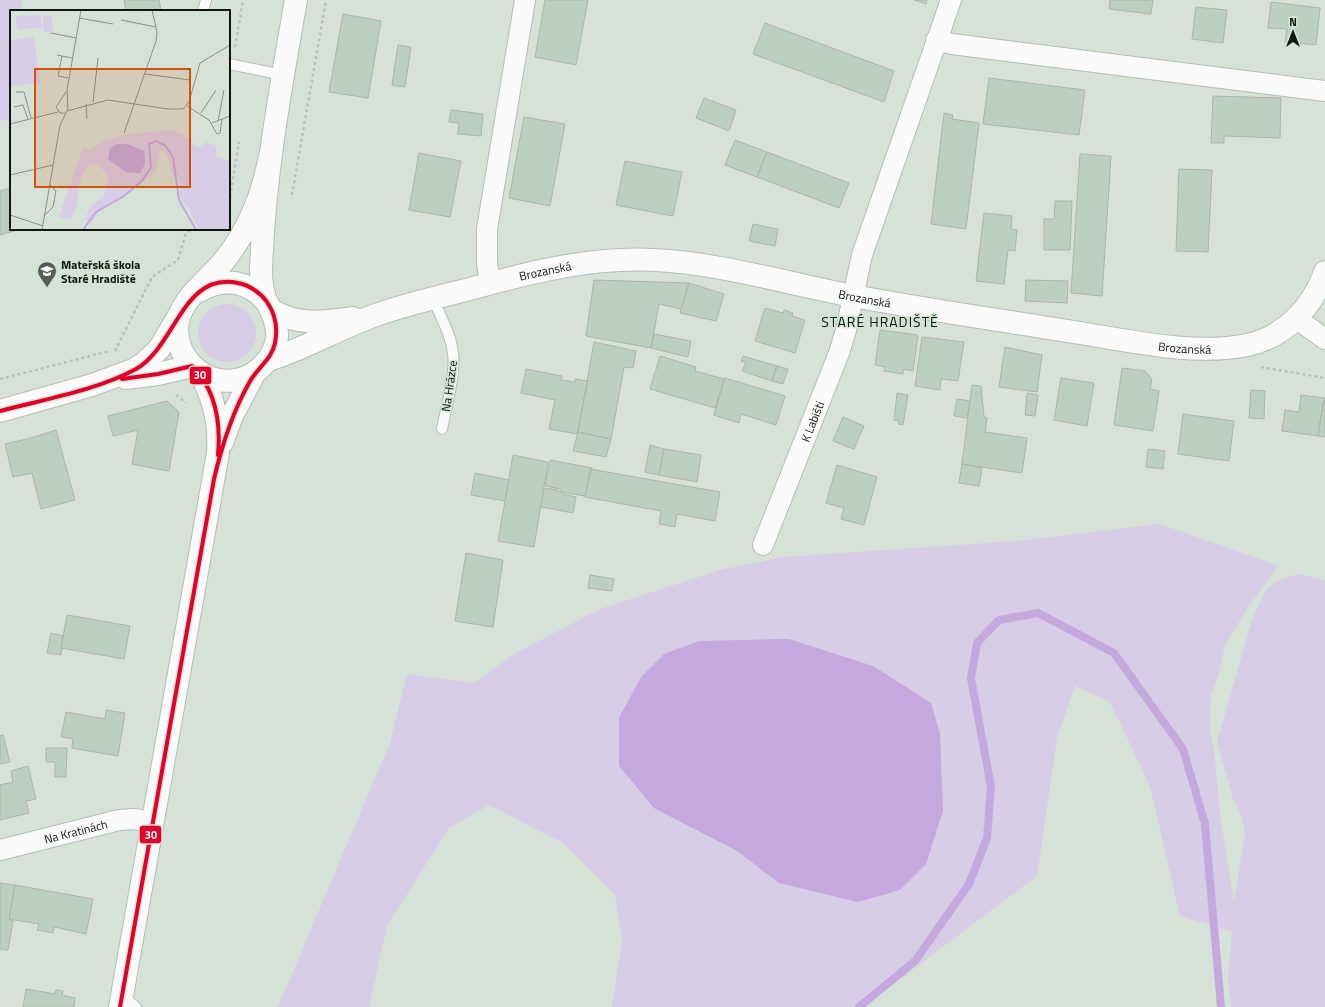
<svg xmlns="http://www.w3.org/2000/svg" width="1325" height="1007" font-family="'Titillium Web',sans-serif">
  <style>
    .green { fill: #d8cde7 }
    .water { fill: #c4a8de }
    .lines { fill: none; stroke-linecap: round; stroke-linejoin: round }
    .stream { stroke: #c4a8de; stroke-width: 8 }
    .building { fill: #bcd0c0; stroke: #acb5ae }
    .service-casing { stroke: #b4bdb6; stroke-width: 12 }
    .minor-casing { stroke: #b4bdb6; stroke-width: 22 }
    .tertiary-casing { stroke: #b4bdb6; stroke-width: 24 }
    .secondary-casing { stroke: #b4bdb6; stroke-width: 24 }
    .path { stroke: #bbbfbc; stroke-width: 2.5; stroke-dasharray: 3 3; stroke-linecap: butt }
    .service { stroke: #f9faf9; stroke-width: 10 }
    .minor { stroke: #f9faf9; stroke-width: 20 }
    .tertiary { stroke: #f9faf9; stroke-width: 22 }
    .secondary { stroke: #f9faf9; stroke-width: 22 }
    .bus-1-casing { stroke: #d1e6d4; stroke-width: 7 }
    .bus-1 { stroke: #e4002b; stroke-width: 4 }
    .labels { text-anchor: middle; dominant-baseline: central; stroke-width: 3; stroke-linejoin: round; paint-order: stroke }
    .poi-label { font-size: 12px; font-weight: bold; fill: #0f1610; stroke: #d1e6d4; text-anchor: start }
    .street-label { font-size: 12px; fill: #0f1610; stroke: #d1e6d4 }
    .quarter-label { font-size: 14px; letter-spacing: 1px; fill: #0f1610; stroke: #d1e6d4 }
    .inset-river { fill: none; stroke: #c4a8de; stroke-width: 2 }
    .inset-road { fill: none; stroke: #869088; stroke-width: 1 }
    .view { fill: #d2520c; fill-opacity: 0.15; stroke: #d2520c; stroke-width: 2 }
    .inset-edge { fill: none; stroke: #0f1610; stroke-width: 2 }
    .line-badge { stroke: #d1e6d4; stroke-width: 1.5 }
    .badge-label { font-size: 11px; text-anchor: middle; font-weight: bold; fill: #fff }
  </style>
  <rect width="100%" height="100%" fill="#d6e1d8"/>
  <!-- green -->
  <path class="green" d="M0 0H21L22 11H11V119L0 121Z
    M198 333a29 29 0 1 1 58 0a29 29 0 1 1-58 0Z
    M1160 524 1278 566 1247 609 1224 647 1220 670 1211 696 1210 732 1214 750 1220 815 1234 903 1245 833 1242 817 1233 799 1217 742 1252 620 1265 591 1277 581 1298 574 1325 580V1007H1231L1228 976 1232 931 1180 916 1150 786 1110 702 1075 686 1057 738 1037 876 863 1007H612L622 940 615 895 563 843 489 805 449 828 387 926 369 1007H278L390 743 407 674 474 683 516 653 600 609 720 570 783 557 1017 541Z"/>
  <!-- water -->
  <path class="water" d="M789 639 873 666 931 703 940 734 943 811 926 864 900 890 858 902 779 883 737 851 654 808 619 766V718L641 677 664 654 699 641Z"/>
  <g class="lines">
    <!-- stream -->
    <path class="stream" d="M859 1007 915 961 969 884 987 838 991 787 971 678 977 643 999 620 1038 613 1114 653 1183 749 1205 824 1221 1007"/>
  </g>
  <!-- building -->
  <path class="building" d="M124 0H159L161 11H126Z
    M545 0H588L576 65 535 57Z
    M914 0H927L926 4Z
    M1110 0H1153L1151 14 1109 9Z
    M1271 2 1320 8 1316 45 1285 42 1287 29 1268 28Z
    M1196 7 1227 10 1223 43 1192 39Z
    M343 14 381 21 368 98 329 92Z
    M765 23 894 71 884 102 753 54Z
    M398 45 411 47 405 87 392 85Z
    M989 78 1085 90 1079 135 983 124Z
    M1213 96 1281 98 1280 138 1224 136V143H1211Z
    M704 98 736 110 729 131 696 118Z
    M451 110 483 114 481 136 458 134 459 123 449 122Z
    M944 113 953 115 952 119 979 123 966 229 931 224Z
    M524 117 565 124 550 206 509 198Z
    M735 140 767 152 757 177 725 165Z
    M767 152 849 183 839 208 757 177Z
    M419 153 461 161 450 217 409 210Z
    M1080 154 1111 156 1102 296 1071 293Z
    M625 161 682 172 673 216 616 205Z
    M1179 169 1212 170 1208 252 1176 251Z
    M11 188V229H21L0 235V191Z
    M1055 201H1072L1070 250H1044V219H1054Z
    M984 213 1012 216 1011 229 1017 230 1015 251 1008 250 1004 284 976 281Z
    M753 224 778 229 775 246 749 241Z
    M594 280 689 283 681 309 659 304 651 348 586 336Z
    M1026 280 1068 281 1067 303 1025 301Z
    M689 283 724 294 716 321 680 313Z
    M765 308 783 313 784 310 793 313 792 316 805 320 795 353 755 341Z
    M880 330 918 335 913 371 904 369 903 374 884 371 885 367 875 365Z
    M654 334 691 341 688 357 651 348Z
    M922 337 964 342 958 381 941 379 940 390 915 386Z
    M594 342 636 351 633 368 624 367 611 439 578 432Z
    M1005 347 1042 355 1037 392 999 387Z
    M660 356 696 367 695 371 724 379 715 408 650 389Z
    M743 356 777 366 772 381 742 371 746 362 741 361Z
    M777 366 788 369 783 384 772 381Z
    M1122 368 1145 371 1152 379 1150 389 1159 391 1153 431 1114 425Z
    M526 369 562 376 561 380 575 382V379L588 381 577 434 549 429 555 400 521 393Z
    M725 378 785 396 776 425 741 414 739 423 714 415Z
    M1061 378 1094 383 1087 426 1054 420Z
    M972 385 981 386 984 417 987 418 985 432 1027 438 1022 473 962 464Z
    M1251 390 1265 391 1264 419 1249 418Z
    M897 393 908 395 903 425 898 424 899 421 894 420Z
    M1027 393 1038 395 1035 416 1025 415Z
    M1301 395 1324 398 1318 436 1282 431 1285 410 1299 412Z
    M1324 398H1325V437L1318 436Z
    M957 399 970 401 967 418 954 416Z
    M167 401 179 412 169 471 132 464 138 430 113 436 108 416Z
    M1183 414 1234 421 1229 461 1178 454Z
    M843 417 864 426 854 449 833 441Z
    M56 430 75 500 41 509 32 473 13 477 5 444 31 438Z
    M578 432 611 439 606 457 573 451Z
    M650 445 664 449 659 475 645 472Z
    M664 449 701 455 697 482 659 475Z
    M1148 449 1165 451 1163 469 1146 467Z
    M513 455 548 462 534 547 498 541Z
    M550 460 592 468 585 496 561 492V489L545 486Z
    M962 464 982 468 979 486 959 483Z
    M837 465 877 477 864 525 841 519 844 508 826 503Z
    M590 469 720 492 715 521 677 514 675 527 659 524 661 511 585 497Z
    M475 473 509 480 505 501 471 495Z
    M544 488 558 490 562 494 576 497 573 513 541 507Z
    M466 553 503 560 493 627 455 621Z
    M590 575 614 579 612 591 588 588Z
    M67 615 130 626 124 659 61 648Z
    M51 633 63 636 61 655 47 653Z
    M106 710 125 713 118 756 72 748 73 739 61 737 66 712 105 719Z
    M3 735 10 762 0 764V736Z
    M46 748H67L66 777H55V762H46Z
    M28 766 36 799 26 801 29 813 0 820V785L13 782 11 771Z
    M0 883 15 885 9 919 13 921 8 950 0 949Z
    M15 885 93 899 86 934 54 927 53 933 37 930 39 924 9 919Z
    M26 989 55 994 56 990 63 991 62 995 75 998 74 1007H23Z"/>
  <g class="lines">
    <defs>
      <path id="service" d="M203 11 206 0
        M229 64 283 75
        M433 298C440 316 451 334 453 353 456 373 446 408 442 429
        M122 996 136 1007"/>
      <g id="minor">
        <path d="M936 40 952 44 1325 91"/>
        <path d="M490 283 487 263V229L525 0"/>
        <path d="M1297 319 1325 339"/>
        <path id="s1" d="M763 545 839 353 846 330 862 255 951 0"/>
        <path id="s2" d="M0 850 119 820 134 819 153 822"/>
      </g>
      <g id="tertiary">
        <path d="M273 311C300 326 323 322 353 318"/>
        <path id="s3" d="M268 360C305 349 339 328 376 315 404 305 433 298 462 291 514 277 567 262 621 260 697 256 779 282 853 296 929 310 1005 321 1080 333 1130 341 1197 356 1247 345 1285 337 1312 308 1325 272"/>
        <path d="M126 378 158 374 192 366"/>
        <path d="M0 411 92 385 133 370 143 364 159 349 181 312"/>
      </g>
      <path id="secondary" d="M270 156C263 193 250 227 227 257 212 277 187 293 179 317 168 356 209 393 246 377 262 370 275 355 277 337 278 322 271 311 265 298 262 289 261 279 261 270 264 179 280 90 296 0
        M199 291C224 276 251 281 268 304
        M222 443 232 416 255 372
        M120 1007 218 453C220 424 214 398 200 373"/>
    </defs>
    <!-- service casing -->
    <use href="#service" class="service-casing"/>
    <!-- minor casing -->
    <use href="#minor" class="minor-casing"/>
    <!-- tertiary casing -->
    <use href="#tertiary" class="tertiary-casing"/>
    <!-- secondary casing -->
    <use href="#secondary" class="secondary-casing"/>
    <!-- path -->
    <path class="path" d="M235 47 243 0
      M292 195 326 0
      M229 203 239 142
      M115 351 152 277 178 260 186 233 193 229
      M1261 367 1325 378
      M0 379 110 351
      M176 395 186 403"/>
    <!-- service -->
    <use href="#service" class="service"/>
    <!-- minor -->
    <use href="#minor" class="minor"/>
    <!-- tertiary -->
    <use href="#tertiary" class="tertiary"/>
    <!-- secondary -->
    <use href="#secondary" class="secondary"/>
    <defs>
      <path id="bus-1" d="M122 379 158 374 192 366C216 390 221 422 218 455
        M0 411C45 399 95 391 136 369 176 346 183 271 238 283 249 285 261 293 267 302 276 315 278 328 275 343 272 359 257 368 249 383 232 413 222 445 214 479L120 1007"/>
    </defs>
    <!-- bus-1 casing -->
    <use href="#bus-1" class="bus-1-casing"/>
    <!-- bus-1 -->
    <use href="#bus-1" class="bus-1"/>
  </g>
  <!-- icons -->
  <defs>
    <symbol id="school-pin" viewBox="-11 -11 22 30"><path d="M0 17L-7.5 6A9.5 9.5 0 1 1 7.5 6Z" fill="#555d56" stroke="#d1e6d4"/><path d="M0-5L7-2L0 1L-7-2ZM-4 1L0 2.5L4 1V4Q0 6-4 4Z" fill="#fff"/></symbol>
  </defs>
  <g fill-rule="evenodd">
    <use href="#school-pin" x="36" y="260" width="22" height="30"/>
  </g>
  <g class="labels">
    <!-- poi labels -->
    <g class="poi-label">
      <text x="61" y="264">Mateřská škola<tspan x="61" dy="14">Staré Hradiště</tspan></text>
    </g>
    <!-- street labels -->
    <g class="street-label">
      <text stroke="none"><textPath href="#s3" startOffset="292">Brozanská</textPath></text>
      <text stroke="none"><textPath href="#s3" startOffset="616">Brozanská</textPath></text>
      <text stroke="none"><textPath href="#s3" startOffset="940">Brozanská</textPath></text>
      <text transform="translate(449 386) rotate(-82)">Na Hrázce</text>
      <text stroke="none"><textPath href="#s1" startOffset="133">K Labišti</textPath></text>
      <text stroke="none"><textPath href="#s2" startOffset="78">Na Kratinách</textPath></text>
    </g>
    <!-- quarter labels -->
    <g class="quarter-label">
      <text x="880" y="321">STARÉ HRADIŠTĚ</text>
    </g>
  </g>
  <!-- overview -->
  <g transform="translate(10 10)">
    <rect width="220" height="220" fill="#d6e1d8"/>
    <path d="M31 5 32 18 7 19 6 6ZM41 5 43 21 34 22 33 6ZM24 27 30 73 0 76V30ZM161 120 174 125 173 128 182 127 183 135 191 137 197 132 206 136 207 146 220 151V220H191L186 214 178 197 170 187 169 168 163 166 159 151 155 141 151 139 146 161 117 184 92 198 79 214 75 209 81 196 93 187 98 169 97 164 91 158 82 153 78 156 71 167 66 200 60 209 49 207 73 138 81 139 95 130 117 124Z" fill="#d8cde7"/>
    <path d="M107 134H118L134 141 135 154 130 163 116 162 98 149 100 138Z" fill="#c4a8de"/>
    <path class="inset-river" d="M73 220 86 202 114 186 132 171 141 157 139 134 146 131 155 135 163 147 169 190 186 220"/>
    <path class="inset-road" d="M69 8 103 14M111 10 146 17M41 23 66 28M47 45 62 48M52 46 48 66 58 68M135 64 180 70M6 82H14L21 108M83 92 88 48M76 94 77 109M177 96 199 110 207 124 210 123 212 109M4 97 13 95 18 109M57 101 98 90 158 99H173L179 92 190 53 220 35M55 103H50L46 97 56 82M191 103 206 80M208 111 214 80M202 113 220 106M0 114 48 102M114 123 146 31 147 22 142 0M0 165 43 155M0 205 33 216M34 206 43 197 46 181 40 175M32 220 50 115 58 99 57 80 71 0"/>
    <path class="view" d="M25 59H180V177H25Z"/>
    <rect width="220" height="220" class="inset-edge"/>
  </g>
  <g class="line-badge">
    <rect x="189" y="366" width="23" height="19" rx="4" fill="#e4002b"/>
    <rect x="139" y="825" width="23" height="19" rx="4" fill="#e4002b"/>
  </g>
  <g class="badge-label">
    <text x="200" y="379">30</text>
    <text x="151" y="839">30</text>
  </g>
  <!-- north arrow -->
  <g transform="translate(1293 32)" stroke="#d1e6d4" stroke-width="3" paint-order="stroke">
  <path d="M0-3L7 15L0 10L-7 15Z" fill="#0f1610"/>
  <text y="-6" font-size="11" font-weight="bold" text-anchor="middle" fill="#0f1610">N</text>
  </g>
</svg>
